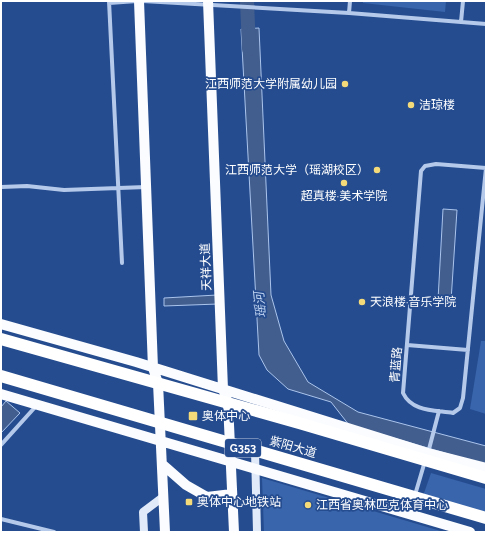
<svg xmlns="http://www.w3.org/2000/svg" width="487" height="533" font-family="Raleway,'Noto Sans SC',sans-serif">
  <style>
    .green { fill: #3965ac }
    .water { fill: #425e8e; stroke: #aac4ec }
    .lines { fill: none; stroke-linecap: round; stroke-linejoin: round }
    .river { stroke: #425e8e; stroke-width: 14 }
    .street { stroke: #b5caeb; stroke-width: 4 }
    .secondary { stroke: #e1eaf9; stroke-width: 8 }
    .primary { stroke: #fafcff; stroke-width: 10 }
    .highway { stroke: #fff; stroke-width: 12 }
    .poi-dot { fill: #f5da79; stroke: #254c8f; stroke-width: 1.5 }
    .labels { text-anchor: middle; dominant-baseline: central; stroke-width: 3.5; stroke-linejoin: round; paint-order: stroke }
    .shield { fill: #254c8f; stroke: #bec9dd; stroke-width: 1 }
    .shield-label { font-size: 11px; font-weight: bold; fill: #fff }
    .poi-label { font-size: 12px; fill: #fff; stroke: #254c8f; text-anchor: start }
    .street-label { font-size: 12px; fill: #fff; stroke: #254c8f }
    .water-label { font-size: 13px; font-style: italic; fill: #c1d5f2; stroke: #254c8f }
  </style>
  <rect width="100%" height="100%" fill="#254c8f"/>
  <!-- green -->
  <path class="green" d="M363 1H446L445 12 363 3Z
    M481 341H486V414L470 409Z
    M431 473 486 489V514L423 496Z
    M262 478 444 532H264Z"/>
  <!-- water -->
  <path class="water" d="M259 28 271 295 284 341 308 382 358 412 486 446V465L349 425 331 402 288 389 267 370 259 355 241 29Z
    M443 209 457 210 451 301 438 300Z
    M217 295 218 304 164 306V298Z
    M6 401 20 413 1 433V407Z"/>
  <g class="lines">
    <!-- river -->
    <path class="river" d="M247 1 249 49"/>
    <!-- street -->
    <path class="street" d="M109 1 122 263
      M143 1 349 13 486 24
      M109 3 137 1
      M349 13 350 1
      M461 22 463 1
      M486 168 463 398 460 408 453 413C435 410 412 412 403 393L421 171 425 166 436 164 486 168
      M1 187 27 186 64 190 146 187
      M407 345 468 350
      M1 445 37 405
      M428 453 439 411
      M415 495 425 461
      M1 519 54 532"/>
    <!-- secondary -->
    <path class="secondary" d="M255 451 257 532
      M144 532 143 512 163 497"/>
    <!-- primary -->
    <path class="primary" d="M139 1 153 368 158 383 165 532
      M208 1 223 389 228 403 234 532
      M1 324 136 362 428 453 486 468
      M1 394 470 532
      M162 464 186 485 207 497 232 494"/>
    <!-- highway -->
    <path class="highway" d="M1 339 299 423 486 478
      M1 376 486 518"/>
  </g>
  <!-- markers -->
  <g class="poi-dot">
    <circle cx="345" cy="84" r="4"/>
    <circle cx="411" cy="105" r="4"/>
    <circle cx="377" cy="170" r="4"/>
    <circle cx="344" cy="183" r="4"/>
    <circle cx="362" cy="302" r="4"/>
    <rect x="188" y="411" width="10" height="10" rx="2"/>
    <rect x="185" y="498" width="8" height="8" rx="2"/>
    <circle cx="308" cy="505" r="4"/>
  </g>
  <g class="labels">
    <!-- shield labels -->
    <rect class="shield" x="225" y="439" width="36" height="18" rx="3"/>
    <g class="shield-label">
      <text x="243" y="448">G353</text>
    </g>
    <!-- poi labels -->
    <g class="poi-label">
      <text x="337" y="84" text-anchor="end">江西师范大学附属幼儿园</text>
      <text x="419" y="105">洁琼楼</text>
      <text x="369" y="170" text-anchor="end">江西师范大学（瑶湖校区）</text>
      <text x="344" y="196" text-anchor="middle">超真楼·美术学院</text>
      <text x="370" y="302">天浪楼·音乐学院</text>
      <text x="202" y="416">奥体中心</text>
      <text x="197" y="502">奥体中心地铁站</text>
      <text x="316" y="505">江西省奥林匹克体育中心</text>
    </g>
    <!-- street labels -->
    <g class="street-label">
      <text transform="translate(206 267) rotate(-92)">天祥大道</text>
      <text transform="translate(396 365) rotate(-85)">青蓝路</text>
      <text transform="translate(293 447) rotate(16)">紫阳大道</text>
    </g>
    <!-- water labels -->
    <g class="water-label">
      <text transform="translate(260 305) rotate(-96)">瑶河</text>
    </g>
  </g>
  <!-- border -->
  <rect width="487" height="533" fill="none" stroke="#ffffff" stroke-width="4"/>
</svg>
